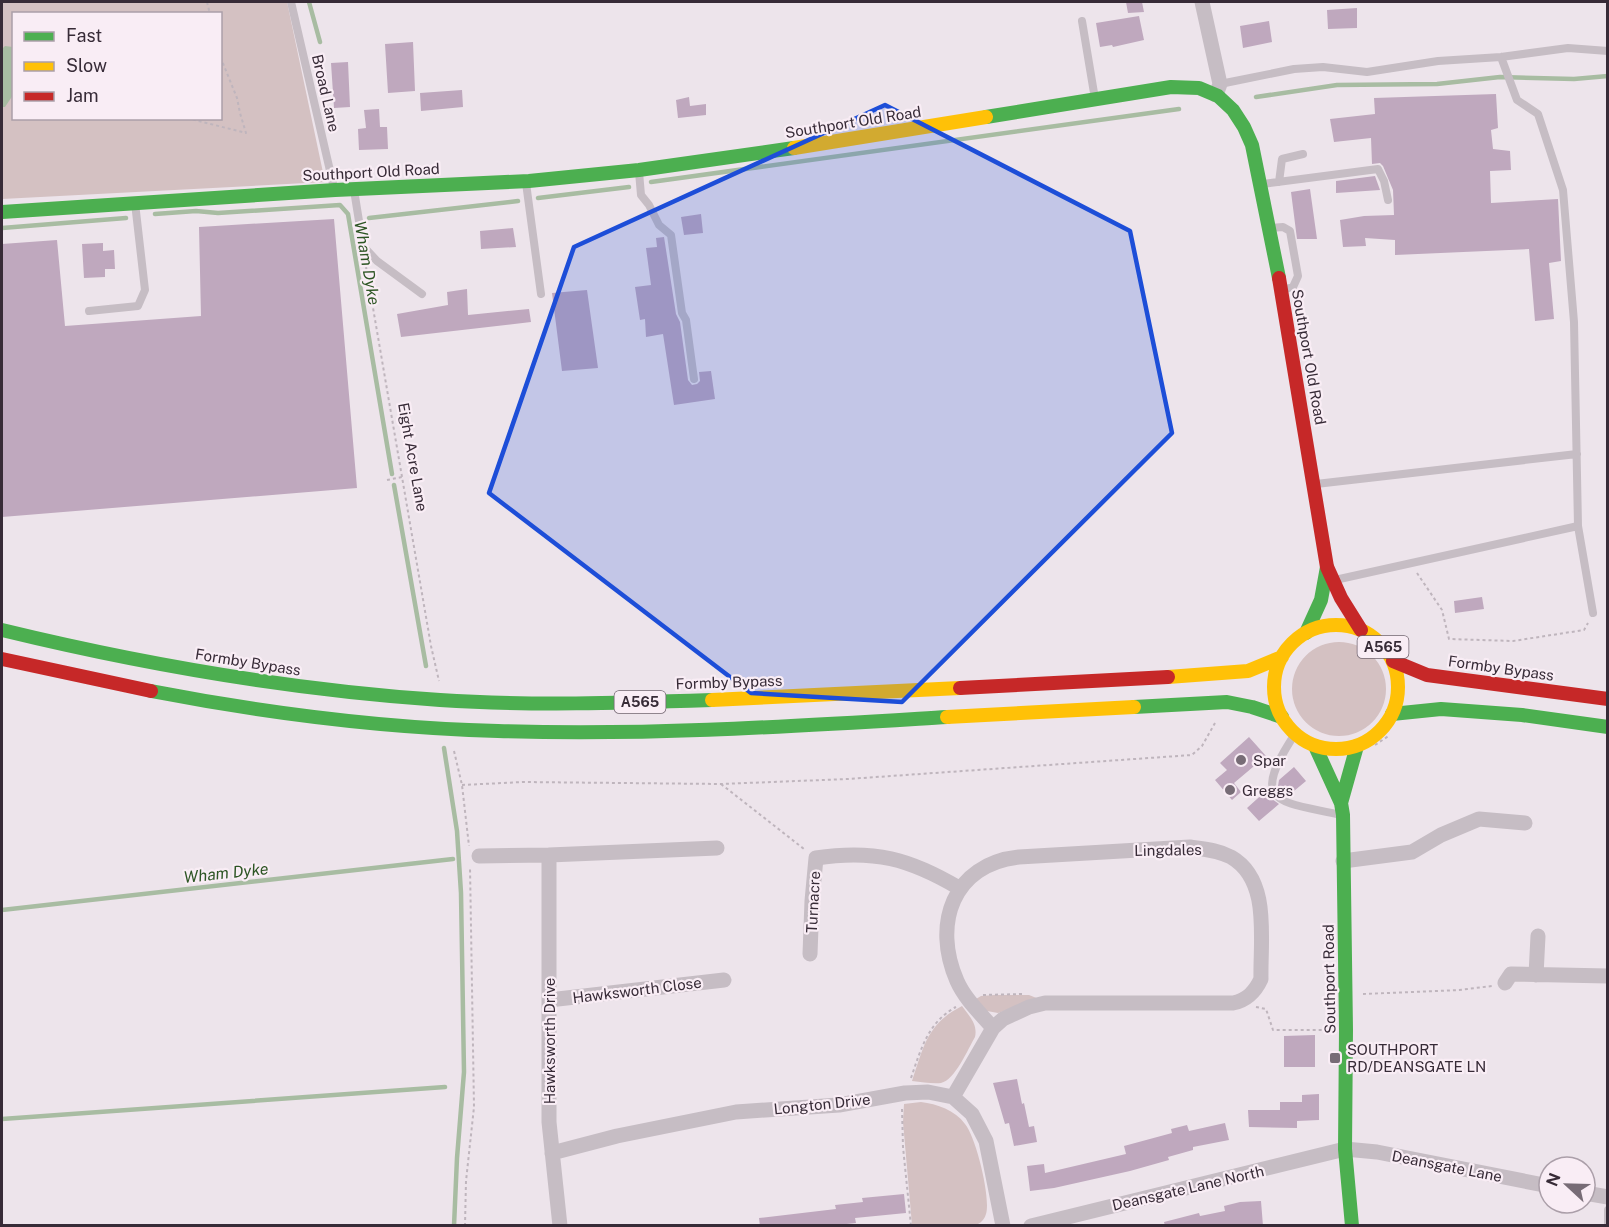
<svg xmlns="http://www.w3.org/2000/svg" width="1609" height="1227" font-family="'Public Sans',sans-serif">
  <style>
    .green { fill: #d4c1c2; fill-rule: evenodd }
    .water { fill: #a8bca2 }
    .lines { fill: none; stroke-linecap: round; stroke-linejoin: round }
    .stream { stroke: #a8bca2; stroke-width: 4.5 }
    .building { fill: #bfa8be }
    .path { stroke: #bfb5bd; stroke-width: 2; stroke-dasharray: 3 3; stroke-linecap: butt }
    .lane { stroke: #c6bdc4; stroke-width: 8 }
    .street { stroke: #c6bdc4; stroke-width: 15 }
    .fast { stroke: #4caf50; stroke-width: 14 }
    .slow { stroke: #ffc107; stroke-width: 14 }
    .jam { stroke: #c62828; stroke-width: 14 }
    .marked { fill: #1d4ed8; fill-opacity: 0.2; stroke: #1d4ed8; stroke-width: 4.5; stroke-linejoin: round }
    .poi-dot { fill: #776c76; stroke: #f9edf5; stroke-width: 2 }
    .labels { text-anchor: middle; dominant-baseline: central; stroke-width: 4.5; stroke-linejoin: round; paint-order: stroke }
    .shield { fill: #f9edf5; stroke: #716570; stroke-width: 1.5 }
    .shield-label { font-size: 14px; font-weight: bold; fill: #372b37 }
    .street-label { font-size: 15px; fill: #372b37; stroke: #f9edf5 }
    .poi-label { font-size: 15px; fill: #372b37; stroke: #f9edf5; text-anchor: start }
    .water-label { font-size: 16px; font-style: italic; fill: #2d5524; stroke: #f9edf5 }
  </style>
  <rect width="100%" height="100%" fill="#ede4eb"/>
  <!-- green -->
  <path class="green" d="M2 2H287L325 182 2 199ZM14 14H220V118H14Z
    M1292 689a47 47 0 1 1 94 0a47 47 0 1 1-94 0Z
    M994 995H1029L1039 999 998 1013 987 1011 976 999 981 996Z
    M962 1006C969 1016 978 1024 975 1037 968 1049 955 1080 941 1083 933 1084 922 1082 912 1081 924 1046 927 1024 962 1006Z
    M921 1102C937 1104 955 1110 965 1124 976 1137 991 1198 986 1214 985 1218 982 1222 978 1224 968 1227 925 1226 912 1225L903 1122 904 1104Z"/>
  <!-- water -->
  <path class="water" d="M5 46 13 47V95L5 107H2V49Z"/>
  <g class="lines">
    <!-- stream -->
    <path class="stream" d="M309 2 320 42
      M1256 97 1337 85 1437 84 1500 77 1574 79 1608 76
      M651 182 1179 109
      M538 198 629 187
      M155 214 196 211 218 213 340 205 348 214 392 474
      M369 218 518 201
      M2 228 126 218
      M394 485 426 666
      M444 748 457 831 461 893 464 1072 457 1158 454 1226
      M2 910 453 859
      M2 1119 445 1087"/>
  </g>
  <!-- building -->
  <path class="building" d="M1126 2H1142L1144 12 1128 13Z
    M1357 8V28L1328 29 1327 10Z
    M1139 16 1144 40 1113 47 1112 45 1100 47 1096 23Z
    M1269 21 1272 42 1243 48 1240 26Z
    M413 42 415 91 388 93 385 44Z
    M348 62 350 107 334 108 331 63Z
    M462 90 463 107 421 111 420 93Z
    M1496 94 1498 128 1491 130 1493 149 1510 151 1511 170 1490 171 1491 203 1558 199 1561 261 1549 263 1554 319 1535 321 1529 249 1395 255V240L1365 238 1366 246 1343 247 1340 220 1364 216 1394 215 1393 190 1383 166 1380 163 1372 164 1371 138 1334 142 1330 119 1375 114 1374 98Z
    M689 97 690 106 706 104V115L678 118 676 100Z
    M379 109 380 127H387L388 149 359 150 358 129 366 128 364 110Z
    M1375 176 1380 190 1336 193V181Z
    M1310 189 1317 239H1297L1291 192Z
    M701 214 703 233 684 235 681 217Z
    M334 219 357 488 2 517V244L57 240 65 326 201 316 199 227Z
    M513 228 516 247 481 249 480 231Z
    M664 237 676 314 680 322 688 380 692 385 697 384 700 381 699 372 711 371 715 399 674 405 663 334 646 337 645 319 640 320 635 287 651 285 646 248 657 247 656 238Z
    M103 243V251L114 250 115 269H105V277L84 278 82 244Z
    M467 289 468 315 529 309 531 322 401 337 397 314 448 305 447 292Z
    M587 290 598 368 562 371 552 293Z
    M1482 597 1484 609 1455 613 1454 601Z
    M1249 737 1266 756 1234 783 1241 792 1232 800 1215 780 1227 770 1220 763Z
    M1294 767 1306 781 1288 796 1281 792 1278 786 1279 780Z
    M1267 790 1272 799 1279 804 1259 821 1247 808Z
    M1315 1035V1067H1284V1036Z
    M1017 1079 1022 1104 1024 1103 1029 1127 1034 1126 1037 1142 1014 1146 1009 1123 1005 1124 993 1083Z
    M1319 1094V1120L1297 1121V1128L1249 1127 1248 1110H1280V1102H1302V1095Z
    M1225 1123 1229 1140 1193 1147V1150L1168 1157 1169 1160 1130 1171 1054 1188 1030 1191 1027 1166 1044 1164 1045 1173 1126 1154 1124 1146 1172 1133 1171 1129 1187 1125 1189 1131Z
    M904 1194 906 1213 855 1218 856 1223 828 1226H760L759 1218 836 1209 835 1205 863 1202 862 1198Z
    M1261 1201 1263 1226H1165L1164 1222 1199 1213 1200 1216 1225 1211 1224 1206 1240 1202Z"/>
  <g class="lines">
    <!-- path -->
    <path class="path" d="M207 2 210 14
      M187 118 246 133 240 113 237 98 220 56
      M366 267 431 646 439 681
      M387 480 402 477
      M1417 573 1442 610 1449 639 1513 641 1584 630 1588 623
      M1375 745 1390 735
      M454 751 462 785 469 846
      M721 784 804 849
      M462 785 523 782 721 784 848 779 1192 755 1202 746 1215 723
      M1363 994 1459 990 1492 986
      M983 995 1022 994
      M1256 1007 1266 1009 1273 1030H1328
      M911 1078C921 1049 928 1022 956 1007
      M902 1109 903 1147 911 1226
      M465 1226 466 1181 474 1107 470 867"/>
    <!-- lane -->
    <path class="lane" d="M291 2 334 188
      M1082 21 1095 99
      M1501 57 1517 100 1538 114 1563 190 1574 322 1578 526 1593 613
      M1220 84 1294 69 1323 67 1367 72 1438 61 1501 57 1568 48 1608 51
      M639 172 641 195 649 205 659 225 671 235 682 313 686 320 694 379
      M1279 182 1282 159 1303 154
      M526 183 541 294
      M1263 184 1378 169 1384 181 1388 200
      M354 190 363 246 377 261 422 294
      M1270 228 1283 227 1290 231 1298 276 1293 287 1282 290
      M89 311 138 306 145 290 135 203
      M1316 484 1577 454
      M1335 580 1578 526
      M1295 734C1248 805 1278 801 1341 815
      M1608 1210V1223"/>
    <!-- street -->
    <path class="street" d="M1202 2 1220 84 1216 95
      M479 856 549 855
      M1343 861 1412 852 1441 835 1479 819 1525 823
      M810 954 812 901 816 858C874 849 910 859 959 888
      M1536 975 1538 936
      M1505 983 1511 974 1608 976
      M549 1000 724 980
      M953 1097 993 1028 1003 1019 1029 1007 1045 1003H1233C1247 1000 1255 992 1261 979 1260 939 1271 880 1231 857 1218 850 1203 849 1190 847L1019 857C953 864 932 924 957 981 965 999 980 1013 993 1028
      M552 1153 617 1136 736 1112 839 1105 905 1093 928 1092 953 1097 972 1114 986 1141 1003 1226
      M1585 1193 1608 1197
      M560 1226 549 1122V855L717 848
      M1031 1226 1345 1149 1377 1152 1549 1186"/>
    <!-- fast -->
    <path class="fast" d="M986 117 1171 87 1199 88 1218 96 1233 110 1244 127 1252 145 1279 278
      M2 212 335 190 529 181 639 170 794 148
      M2 630C146 665 292 690 440 700 530 706 622 703 712 700
      M1306 633 1321 600 1327 567
      M151 691C265 713 381 728 498 731 647 736 797 726 947 717
      M1134 707 1227 702 1252 707 1282 717
      M1392 714 1441 709 1522 715 1608 727
      M1315 746 1341 803 1343 815 1346 1030 1345 1149 1352 1226
      M1341 803 1357 746"/>
    <!-- slow -->
    <path class="slow" d="M794 148 986 117
      M1274 687a62 62 0 1 1 124 0a62 62 0 1 1-124 0Z
      M1168 677 1248 671 1282 657
      M712 700 960 688
      M947 717 1134 707"/>
    <!-- jam -->
    <path class="jam" d="M1279 278 1327 567 1341 598 1361 630
      M2 659 151 691
      M1393 661 1427 675 1608 699
      M960 688 1168 677"/>
  </g>
  <!-- marked area -->
  <path class="marked" d="M885 105 1130 231 1172 433 902 702 751 693 489 493 574 247Z"/>
  <!-- markers -->
  <g class="poi-dot">
    <circle cx="1241" cy="760" r="6"/>
    <circle cx="1230" cy="790" r="6"/>
    <rect x="1329" y="1052" width="12" height="12" rx="3"/>
  </g>
  <g class="labels">
    <!-- shield labels -->
    <g class="shield">
      <rect x="1357.5" y="636" width="51" height="22" rx="4.5"/>
      <rect x="614.5" y="691" width="51" height="22" rx="4.5"/>
    </g>
    <g class="shield-label">
      <text x="1383" y="647">A565</text>
      <text x="640" y="702">A565</text>
    </g>
    <!-- street labels -->
    <g class="street-label">
      <text transform="translate(326 93) rotate(77)">Broad Lane</text>
      <text transform="translate(853 122) rotate(-9)">Southport Old Road</text>
      <text transform="translate(371 172) rotate(-3)">Southport Old Road</text>
      <text transform="translate(1309 357) rotate(80)">Southport Old Road</text>
      <text transform="translate(413 457) rotate(80)">Eight Acre Lane</text>
      <text transform="translate(248 662) rotate(9)">Formby Bypass</text>
      <text transform="translate(1501 668) rotate(8)">Formby Bypass</text>
      <text transform="translate(729 682) rotate(-2)">Formby Bypass</text>
      <text transform="translate(1168 850) rotate(-1)">Lingdales</text>
      <text transform="translate(813 902) rotate(-87)">Turnacre</text>
      <text transform="translate(1329 979) rotate(-91)">Southport Road</text>
      <text transform="translate(637 990) rotate(-7)">Hawksworth Close</text>
      <text transform="translate(549 1041) rotate(-90)">Hawksworth Drive</text>
      <text transform="translate(822 1104) rotate(-6)">Longton Drive</text>
      <text transform="translate(1447 1166) rotate(11)">Deansgate Lane</text>
      <text transform="translate(1188 1188) rotate(-13)">Deansgate Lane North</text>
    </g>
    <!-- poi labels -->
    <g class="poi-label">
      <text x="1253" y="760">Spar</text>
      <text x="1242" y="790">Greggs</text>
      <text x="1347" y="1049">SOUTHPORT<tspan x="1347" dy="17">RD/DEANSGATE LN</tspan></text>
    </g>
    <!-- water labels -->
    <g class="water-label">
      <text transform="translate(367 263) rotate(80)">Wham Dyke</text>
      <text transform="translate(226 873) rotate(-6)">Wham Dyke</text>
    </g>
  </g>
  <!-- border -->
  <rect width="1609" height="1227" fill="none" stroke="#372b37" stroke-width="6"/>
  <!-- legend -->
  <rect x="12" y="12" width="210" height="108" fill="#f9edf5" stroke="#ab9fa9" stroke-width="1.5"/>
  <rect x="24" y="32" width="30" height="9" fill="#4caf50" stroke="#ab9fa9" stroke-width="1.5"/>
  <text x="66" y="42" font-size="18" fill="#372b37">Fast</text>
  <rect x="24" y="62" width="30" height="9" fill="#ffc107" stroke="#ab9fa9" stroke-width="1.5"/>
  <text x="66" y="72" font-size="18" fill="#372b37">Slow</text>
  <rect x="24" y="92" width="30" height="9" fill="#c62828" stroke="#ab9fa9" stroke-width="1.5"/>
  <text x="66" y="102" font-size="18" fill="#372b37">Jam</text>
  <!-- north arrow -->
  <g transform="translate(1567 1185) rotate(292)"><circle r="28" fill="#f9edf5" stroke="#ab9fa9" stroke-width="1.5"/>
  <path d="M0-4.5L10 22L0 15L-10 22Z" fill="#776c76"/>
  <text y="-9" font-size="16" font-weight="bold" text-anchor="middle" fill="#372b37">N</text>
  </g>
</svg>
